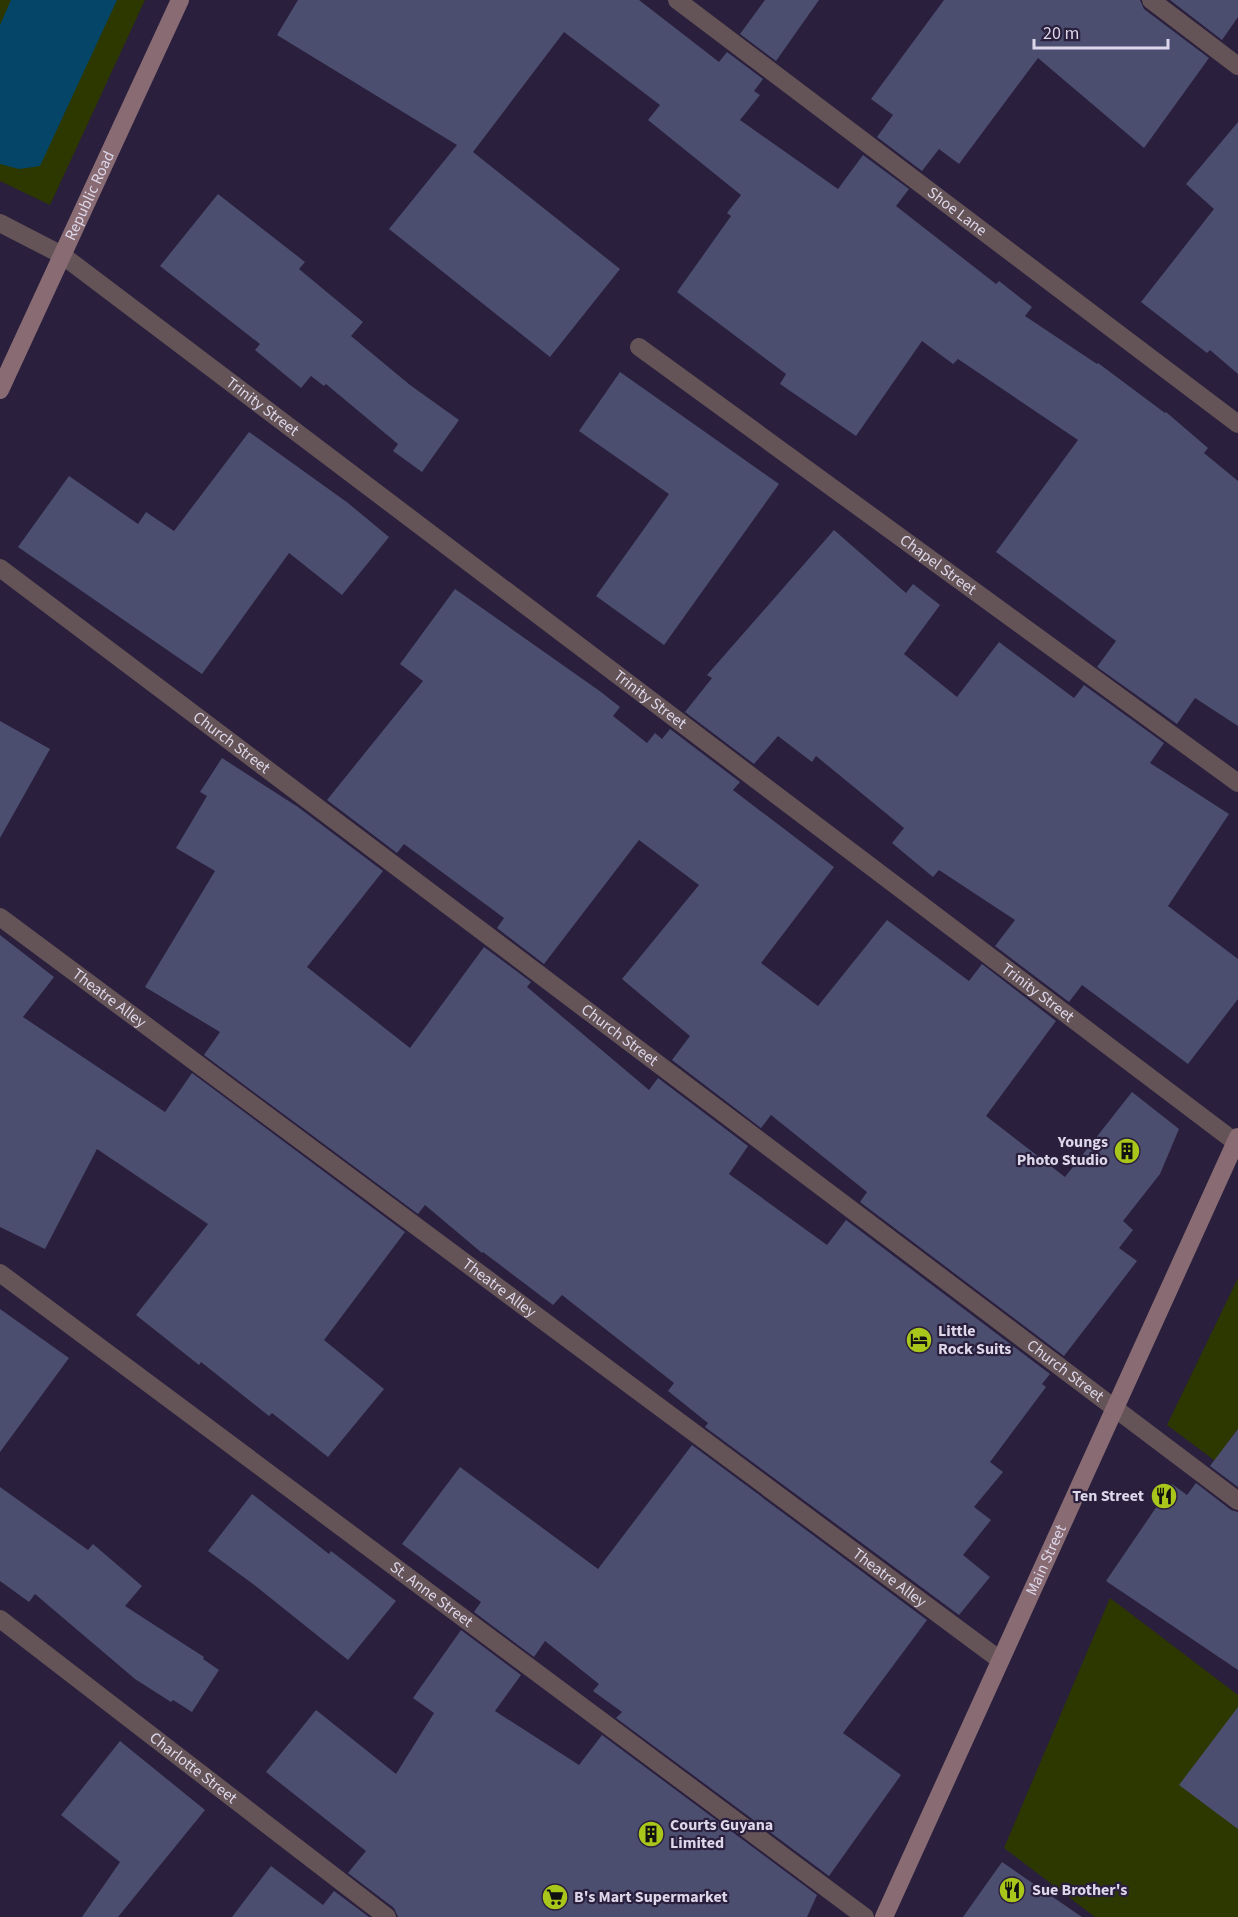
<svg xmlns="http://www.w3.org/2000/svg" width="1238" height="1917" font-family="'Source Sans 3',sans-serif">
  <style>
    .green { fill: #2d3800 }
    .water { fill: #044568 }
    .building { fill: #4c4e70 }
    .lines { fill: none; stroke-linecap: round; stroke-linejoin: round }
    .street { stroke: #645357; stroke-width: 18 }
    .secondary { stroke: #886b73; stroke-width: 18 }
    .labels { text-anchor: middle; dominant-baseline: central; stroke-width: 4.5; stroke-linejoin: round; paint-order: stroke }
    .street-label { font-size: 16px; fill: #ddd7ea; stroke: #2a1f3c }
    .poi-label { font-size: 16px; font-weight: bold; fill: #ddd7ea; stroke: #2a1f3c; text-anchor: start }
  </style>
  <rect width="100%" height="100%" fill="#2a1f3c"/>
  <!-- green -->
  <path class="green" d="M0 0H145L50 205 0 181Z
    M1238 1278V1429L1226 1445 1238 1455V1478L1167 1425Z
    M1110 1598 1238 1695V1917H1095L1004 1848Z"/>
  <!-- water -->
  <path class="water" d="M11 0H117L40 166 19 169 0 164V25Z"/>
  <!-- building -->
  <path class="building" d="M298 0H639L719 62 727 52 763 79 754 91 760 95 740 120 838 189 863 155 909 189 896 206 996 284 999 281 1032 307 1025 316 1097 364 1098 363 1165 413 1166 412 1208 448 1204 453 1238 481V726L1195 698 1177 724 1097 667 1116 641 996 552 1078 440 958 359 953 364 922 341 856 436 780 384 786 374 677 292 731 216 727 213 741 195 648 120 660 105 564 32 473 152 620 269 550 357 389 229 457 145 277 35Z
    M765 0H819L776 61 740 34Z
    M944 0H1140L1144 9 1209 58 1144 148 1038 58 959 164 939 149 922 171 877 137 893 115 871 99Z
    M1170 0H1238V17L1222 40Z
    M1238 122V374L1210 350 1207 353 1141 302 1214 209 1186 184Z
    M218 194 305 262 299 269 363 322 351 336 410 385 459 420 422 472 393 451 398 444 326 384 324 386 311 376 301 388 255 350 260 344 160 266Z
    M620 372 779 484 664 645 596 596 669 494 579 431Z
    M249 432 348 503 389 537 342 595 289 553 202 674 18 547 69 476 138 524 146 512 174 531Z
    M834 530 906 593 913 584 940 605 904 654 957 697 999 642 1074 698 1084 685 1164 743 1150 763 1229 814 1168 906 1238 959V999L1188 1064 1082 985 1069 1002 995 946 1015 920 939 870 933 877 892 843 904 828 816 756 812 762 778 736 754 764 685 712 712 678 707 675Z
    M455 589 601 692 620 707 613 716 647 743 655 733 662 739 670 729 740 782 733 790 834 867 761 963 818 1006 887 920 969 981 982 964 1056 1021 986 1116 1065 1177 1132 1092 1179 1129 1160 1174 1123 1221 1133 1230 1119 1248 1137 1261 1064 1356 860 1202 867 1192 771 1115 761 1128 672 1060 690 1036 622 979 699 885 639 840 544 964 497 928 504 918 404 844 397 853 327 800 423 681 400 664Z
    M0 721 50 749 0 838Z
    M222 758 298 807 383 871 307 967 410 1048 484 947 531 982 527 987 649 1090 658 1078 748 1146 729 1174 827 1245 846 1220 1050 1374 1042 1384 1046 1387 990 1462 1003 1472 974 1507 991 1520 963 1555 990 1577 959 1615 705 1427 708 1423 668 1391 674 1383 562 1295 553 1305 483 1252 482 1253 425 1205 418 1214 204 1055 220 1032 145 987 215 871 176 848 207 796 200 792Z
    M0 935 54 977 23 1017 165 1112 192 1073 405 1232 324 1340 384 1389 328 1457 272 1413 269 1416 201 1362 199 1365 136 1315 208 1224 97 1149 45 1249 0 1227Z
    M0 1309 69 1358 0 1452Z
    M1238 1429V1487L1210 1466Z
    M692 1445 927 1620 843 1733 901 1775 829 1876 616 1718 622 1712 593 1691 599 1684 545 1641 534 1657 474 1612 481 1602 402 1544 460 1467 598 1569Z
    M1196 1483 1231 1510 1238 1512V1670L1106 1581 1172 1484 1187 1495Z
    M0 1487 88 1550 93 1544 142 1586 125 1606 204 1657 203 1659 219 1670 192 1712 173 1700 171 1702 135 1679 35 1594 29 1602 0 1581Z
    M252 1494 329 1554 331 1551 396 1601 348 1660 253 1584 208 1551Z
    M461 1630 521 1675 495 1711 579 1765 602 1735 817 1895 807 1917H398L394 1908 348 1873 366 1851 266 1772 316 1710 396 1774 434 1713 413 1698Z
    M1238 1707V1829L1179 1785Z
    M120 1741 205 1810 118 1917H82L120 1862 61 1815Z
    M1002 1862 1082 1917H963Z
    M271 1866 323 1905 334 1891 369 1917H232Z"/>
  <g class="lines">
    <!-- street -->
    <g class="street">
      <path id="s1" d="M677 0 1238 424"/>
      <path d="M1151 0 1238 66"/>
      <path id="s2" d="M0 223 62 255 1238 1144"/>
      <path id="s3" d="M639 347 1238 783"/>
      <path id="s4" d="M0 568 1238 1501"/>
      <path id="s5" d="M0 917 1000 1660"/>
      <path id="s6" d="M0 1273 865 1917"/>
      <path id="s7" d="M0 1619 387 1917"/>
    </g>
    <!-- secondary -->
    <g class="secondary">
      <path id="s8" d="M0 390 180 0"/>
      <path id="s9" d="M884 1917 1238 1137"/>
    </g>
  </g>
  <!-- icons -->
  <defs>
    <symbol id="building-disc" viewBox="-11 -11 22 22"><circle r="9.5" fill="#a9c71b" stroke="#2a1f3c"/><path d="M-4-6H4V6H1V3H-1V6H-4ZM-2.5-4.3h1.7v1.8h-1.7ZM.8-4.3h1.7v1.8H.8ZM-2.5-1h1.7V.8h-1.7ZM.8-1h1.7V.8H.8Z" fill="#111"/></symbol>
    <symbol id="hotel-disc" viewBox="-11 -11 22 22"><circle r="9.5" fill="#a9c71b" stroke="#2a1f3c"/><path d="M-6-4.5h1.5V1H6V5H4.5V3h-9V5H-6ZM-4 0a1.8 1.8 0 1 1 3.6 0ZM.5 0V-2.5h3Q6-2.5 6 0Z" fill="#111"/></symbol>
    <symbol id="restaurant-disc" viewBox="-11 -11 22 22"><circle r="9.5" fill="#a9c71b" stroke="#2a1f3c"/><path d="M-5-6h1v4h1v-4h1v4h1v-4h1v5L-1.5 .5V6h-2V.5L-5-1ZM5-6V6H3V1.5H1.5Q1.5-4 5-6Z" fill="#111"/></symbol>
    <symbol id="supermarket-disc" viewBox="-11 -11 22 22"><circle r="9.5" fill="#a9c71b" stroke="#2a1f3c"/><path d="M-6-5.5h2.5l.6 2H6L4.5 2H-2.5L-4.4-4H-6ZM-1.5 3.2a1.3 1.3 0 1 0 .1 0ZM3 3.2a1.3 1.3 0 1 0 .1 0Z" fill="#111"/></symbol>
  </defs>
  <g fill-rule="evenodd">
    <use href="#building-disc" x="1112" y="1136" width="30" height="30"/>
    <use href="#hotel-disc" x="904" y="1325" width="30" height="30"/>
    <use href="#restaurant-disc" x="1149" y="1481" width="30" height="30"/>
    <use href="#building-disc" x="636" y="1819" width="30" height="30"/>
    <use href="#restaurant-disc" x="997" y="1875" width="30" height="30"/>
    <use href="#supermarket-disc" x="540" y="1882" width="30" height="30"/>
  </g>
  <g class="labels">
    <!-- street labels -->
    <g class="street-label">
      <text stroke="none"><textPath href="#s8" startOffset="214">Republic Road</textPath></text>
      <text stroke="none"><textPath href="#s1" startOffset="351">Shoe Lane</textPath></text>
      <text stroke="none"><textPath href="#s2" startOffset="321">Trinity Street</textPath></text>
      <text stroke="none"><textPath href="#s3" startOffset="370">Chapel Street</textPath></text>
      <text stroke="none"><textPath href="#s2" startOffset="807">Trinity Street</textPath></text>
      <text stroke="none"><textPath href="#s4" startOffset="290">Church Street</textPath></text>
      <text stroke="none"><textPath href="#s2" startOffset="1293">Trinity Street</textPath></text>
      <text stroke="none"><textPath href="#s5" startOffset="136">Theatre Alley</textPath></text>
      <text stroke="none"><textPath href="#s4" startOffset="776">Church Street</textPath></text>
      <text stroke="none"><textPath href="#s5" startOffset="622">Theatre Alley</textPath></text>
      <text stroke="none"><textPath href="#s4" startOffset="1334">Church Street</textPath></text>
      <text stroke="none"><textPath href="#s9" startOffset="392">Main Street</textPath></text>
      <text stroke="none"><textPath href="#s5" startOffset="1108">Theatre Alley</textPath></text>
      <text stroke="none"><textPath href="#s6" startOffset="538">St. Anne Street</textPath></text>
      <text stroke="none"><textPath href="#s7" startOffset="244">Charlotte Street</textPath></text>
    </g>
    <!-- poi labels -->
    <g class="poi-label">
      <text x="1108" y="1142" text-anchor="end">Youngs<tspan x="1108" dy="18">Photo Studio</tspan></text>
      <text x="938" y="1331">Little<tspan x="938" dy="18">Rock Suits</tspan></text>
      <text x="1144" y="1496" text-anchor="end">Ten Street</text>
      <text x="670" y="1825">Courts Guyana<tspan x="670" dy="18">Limited</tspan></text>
      <text x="1032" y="1890">Sue Brother's</text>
      <text x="574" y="1897">B's Mart Supermarket</text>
    </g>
  </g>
  <!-- scale -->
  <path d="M1034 39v9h134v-9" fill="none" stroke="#ddd7ea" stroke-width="3"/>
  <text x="1043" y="39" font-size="18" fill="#ddd7ea" stroke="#2a1f3c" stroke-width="4.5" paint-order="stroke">20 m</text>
</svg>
